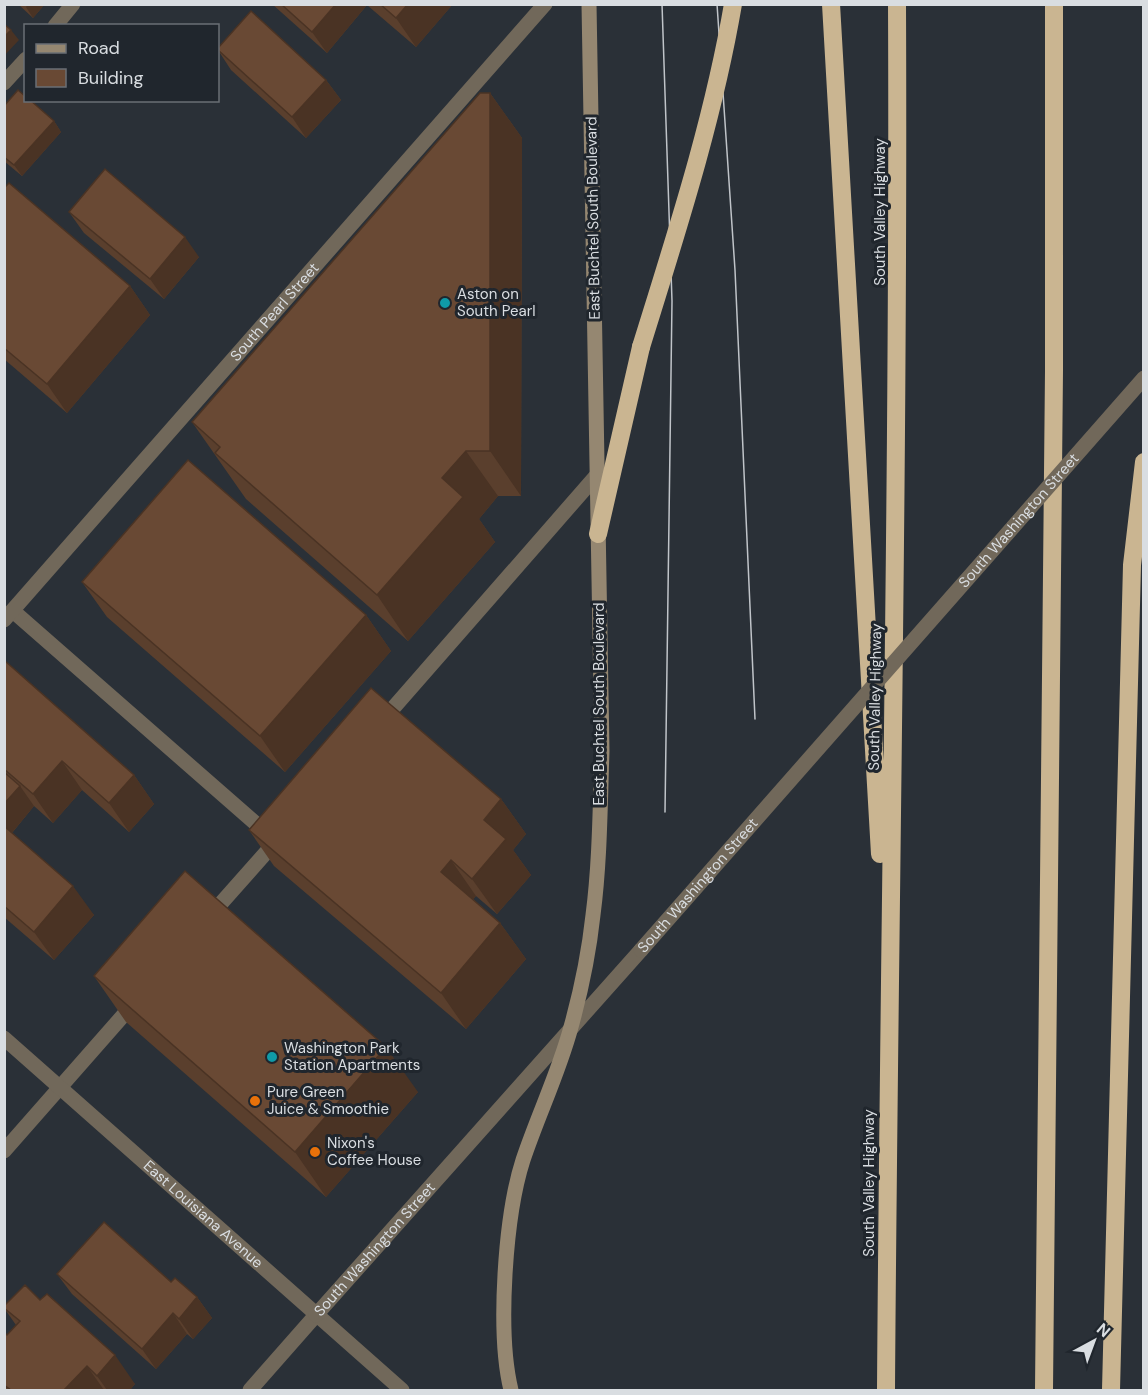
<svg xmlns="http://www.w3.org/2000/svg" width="1148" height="1395" font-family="'DM Sans',sans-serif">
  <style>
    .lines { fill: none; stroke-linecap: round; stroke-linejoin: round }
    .service { stroke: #71685a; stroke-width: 15 }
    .minor { stroke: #71685a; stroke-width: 15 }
    .tertiary { stroke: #71685a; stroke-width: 15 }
    .secondary { stroke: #958771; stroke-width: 15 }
    .motorway { stroke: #cab591; stroke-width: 18 }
    .tram { stroke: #c0c4c9; stroke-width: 1.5 }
    .tertiary-bridge { stroke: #71685a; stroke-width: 15 }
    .motorway-bridge { stroke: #cab591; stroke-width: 18 }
    .wall { fill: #5a3f2d }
    .shaded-wall { fill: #4a3324 }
    .building { fill: #694934; stroke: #4a3324; stroke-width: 1.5 }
    .culture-dot { fill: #0f9aa8; stroke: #20262d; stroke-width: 2 }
    .food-dot { fill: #e8710a; stroke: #20262d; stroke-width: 2 }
    .labels { text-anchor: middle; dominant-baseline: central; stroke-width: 6; stroke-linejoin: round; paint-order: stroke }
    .street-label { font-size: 15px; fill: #d9dde1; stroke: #20262d }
    .poi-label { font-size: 15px; fill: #d9dde1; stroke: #20262d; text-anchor: start }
  </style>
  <rect width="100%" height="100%" fill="#2a3037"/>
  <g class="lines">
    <!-- service -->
    <path class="service" d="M55 26 73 4
      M4 83 26 59
      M13 611 270 836
      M381 722 597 475
      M208 918 278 839
      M4 1151 135 1002"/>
    <!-- minor -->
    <path class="minor" d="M250 1390 316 1315"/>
    <!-- tertiary -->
    <g class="tertiary">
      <path id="s1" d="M4 620 545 4"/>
      <path id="s2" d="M4 1038 402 1390"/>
      <path id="s3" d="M316 1315 641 950"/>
    </g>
    <!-- secondary -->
    <path class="secondary" d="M511 1390C497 1333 505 1216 523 1160 538 1115 559 1072 571 1027 581 991 589 952 593 915 600 861 600 806 602 751L589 4"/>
    <!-- motorway -->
    <path class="motorway" d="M831 4 880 854
      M598 534 641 347
      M886 1390C889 928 899 467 897 4
      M1044 1390 1054 371V4
      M1111 1390 1132 565 1144 462"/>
    <!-- tram -->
    <path class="tram" d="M662 4 672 301 665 812
      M717 4 735 270 755 719"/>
    <!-- tertiary-bridge -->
    <path class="tertiary-bridge" id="s4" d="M641 950 1144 378"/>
    <!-- motorway-bridge -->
    <path class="motorway-bridge" d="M641 347C676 234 713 121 733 4"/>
  </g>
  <!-- wall -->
  <path class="wall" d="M18 4H45L33 18Z
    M272 4H453L416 47 367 5 327 53Z
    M218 50 326 80 341 100 306 138 231 70Z
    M490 93 522 138 521 496H498L479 519 495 542 408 641 246 499 192 422Z
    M4 106 54 121 61 132 22 176 4 161Z
    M4 188 130 286 150 315 67 413 4 359Z
    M69 212 199 257 164 299 84 233Z
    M82 582 366 615 391 651 285 772 107 617Z
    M4 661 134 775 154 804 129 832 82 790 53 823 34 806 12 833 94 915 54 960 4 917Z
    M501 799 526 834 513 850 531 875 497 914 476 896 473 899 500 923 526 959 466 1029 274 866 249 830Z
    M94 976 418 1092 326 1197 126 1022Z
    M57 1274 197 1297 212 1318 193 1339 187 1334 156 1369 72 1294Z
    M40 1300 135 1384 130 1390H4V1332L7 1335 16 1325 4 1308Z"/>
  <!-- shaded-wall -->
  <path class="shaded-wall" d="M28 4H45L33 18 26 7Z
    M336 4 367 5 327 53 312 32Z
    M408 4H453L416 47 396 18Z
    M11 30 19 40 4 56V37Z
    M326 80 341 100 306 138 292 117Z
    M490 93 522 138 521 496 490 451Z
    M54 121 61 132 22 176 14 165Z
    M185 237 199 257 164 299 150 279Z
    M130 286 150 315 67 413 47 384Z
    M466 451 498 496 479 519 495 542 408 641 377 595 442 478Z
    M366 615 391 651 285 772 260 736Z
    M62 761 82 790 53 823 33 794Z
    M134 775 154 804 129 832 109 803Z
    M20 786 34 806 6 840 4 837V804Z
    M501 799 526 834 513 850 531 875 497 914 472 879 484 820Z
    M451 860 476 896 466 908 441 872Z
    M73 886 94 915 54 960 34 932Z
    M500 923 526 959 466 1029 441 993Z
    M386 1047 418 1092 326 1197 295 1152Z
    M197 1297 212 1318 193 1339 179 1319Z
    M173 1313 187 1334 156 1369 142 1349Z
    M115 1355 135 1384 130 1390H107L97 1376Z
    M87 1366 104 1390H64Z"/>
  <!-- building -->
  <path class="building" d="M281 4H336L312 32Z
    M380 4H408L396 18Z
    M251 11 326 80 292 117 218 50V48Z
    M4 24 11 30 4 37Z
    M18 90 26 97V100H30L54 121 14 165 4 157V106Z
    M480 93H490V451H466L442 478 463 497 377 595 215 453 220 447 192 422Z
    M105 169 185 237 150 279 69 212Z
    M9 183 130 286 47 384 4 348V188Z
    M188 460 366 615 260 736 82 582Z
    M4 661H5L134 775 109 803 62 761 33 794 4 769Z
    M371 688 501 799 484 820 506 839 472 879 451 860 441 872 500 923 441 993 249 830Z
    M4 772 20 786 4 804Z
    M4 826 73 886 34 932 4 906Z
    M185 871 386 1047 295 1152 94 976Z
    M104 1222 171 1282 175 1278 197 1297 179 1319 173 1313 142 1349 57 1274Z
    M25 1285 40 1300 47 1294 115 1355 97 1376 87 1366 64 1390H11L4 1385V1332L7 1335 20 1321 4 1308V1306Z"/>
  <!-- markers -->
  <g class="culture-dot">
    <circle cx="445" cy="303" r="6"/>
    <circle cx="272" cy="1057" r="6"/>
  </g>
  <g class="food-dot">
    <circle cx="255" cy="1101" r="6"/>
    <circle cx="315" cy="1152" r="6"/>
  </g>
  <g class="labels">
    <!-- street labels -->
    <g class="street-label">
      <text transform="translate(880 212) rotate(-90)">South Valley Highway</text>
      <text transform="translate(593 218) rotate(-91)">East Buchtel South Boulevard</text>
      <text stroke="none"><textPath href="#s1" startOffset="410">South Pearl Street</textPath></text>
      <text stroke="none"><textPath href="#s4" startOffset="572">South Washington Street</textPath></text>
      <text transform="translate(875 697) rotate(-89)">South Valley Highway</text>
      <text transform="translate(599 704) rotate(-90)">East Buchtel South Boulevard</text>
      <text stroke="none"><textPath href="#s4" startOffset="86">South Washington Street</textPath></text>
      <text transform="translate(869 1183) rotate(-90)">South Valley Highway</text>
      <text stroke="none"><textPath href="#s2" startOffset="266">East Louisiana Avenue</textPath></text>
      <text stroke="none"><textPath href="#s3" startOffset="88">South Washington Street</textPath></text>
    </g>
    <!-- poi labels -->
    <g class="poi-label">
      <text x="457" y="294">Aston on<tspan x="457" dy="17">South Pearl</tspan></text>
      <text x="284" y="1048">Washington Park<tspan x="284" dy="17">Station Apartments</tspan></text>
      <text x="267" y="1092">Pure Green<tspan x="267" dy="17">Juice &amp; Smoothie</tspan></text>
      <text x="327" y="1143">Nixon's<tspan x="327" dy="17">Coffee House</tspan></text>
    </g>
  </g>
  <!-- border -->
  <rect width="1148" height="1395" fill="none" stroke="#d9dde1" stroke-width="12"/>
  <!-- legend -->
  <rect x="24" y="24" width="195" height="78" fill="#20262d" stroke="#6a6f75" stroke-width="1.5"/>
  <rect x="36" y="44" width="30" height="9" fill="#958771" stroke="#6a6f75" stroke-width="1.5"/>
  <text x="78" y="54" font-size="18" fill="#d9dde1">Road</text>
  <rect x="36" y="69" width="30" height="18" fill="#694934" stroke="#6a6f75" stroke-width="1.5"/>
  <text x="78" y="84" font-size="18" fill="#d9dde1">Building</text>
  <!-- north arrow -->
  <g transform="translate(1094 1341) rotate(41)" stroke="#20262d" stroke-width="4.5" paint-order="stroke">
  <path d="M0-4.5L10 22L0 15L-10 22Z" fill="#d9dde1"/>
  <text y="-9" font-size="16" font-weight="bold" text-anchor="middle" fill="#d9dde1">N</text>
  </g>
</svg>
